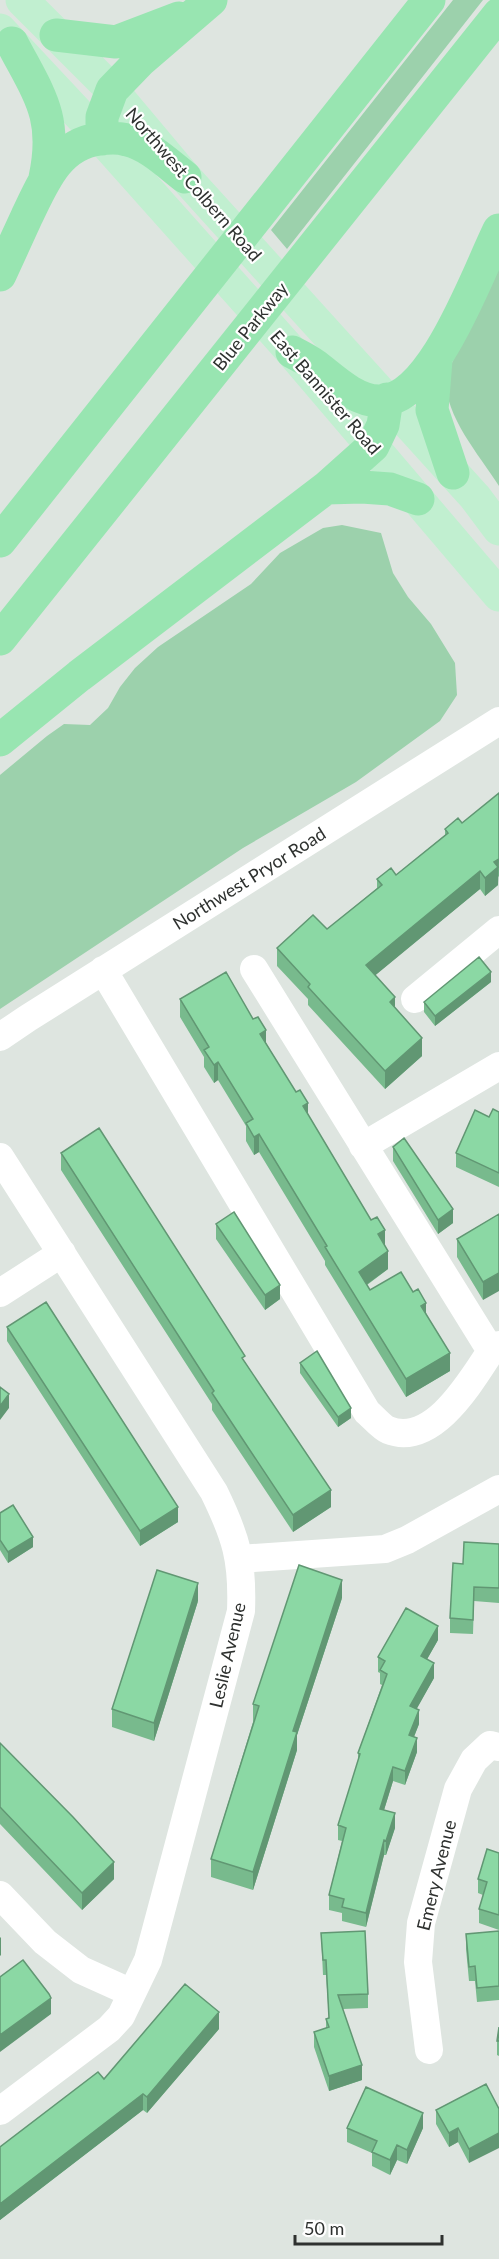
<svg xmlns="http://www.w3.org/2000/svg" width="499" height="2259" font-family="Lato,sans-serif">
  <style>
    .green { fill: #9cd1ac }
    .lines { fill: none; stroke-linecap: round; stroke-linejoin: round }
    .minor { stroke: #fff; stroke-width: 28 }
    .major { stroke: #c1efd0; stroke-width: 33 }
    .highway { stroke: #98e5b1; stroke-width: 33 }
    .wall { fill: #78ba8d }
    .shaded-wall { fill: #619773 }
    .building { fill: #8bd8a4; stroke: #619773; stroke-width: 1.5 }
    .labels { text-anchor: middle; dominant-baseline: central; stroke-width: 4.5; stroke-linejoin: round; paint-order: stroke }
    .street-label { font-size: 18px; fill: #2e312f; stroke: #fff }
  </style>
  <rect width="100%" height="100%" fill="#dee5e0"/>
  <!-- green -->
  <path class="green" d="M453 0H483L287 249 271 230Z
    M499 261V486C478 453 446 418 445 378Z
    M342 525 381 533 393 573 408 597 431 624 455 663 457 695 440 721 356 782 243 848 0 1009V775L47 736 64 724 90 725 108 708 120 687 135 668 158 647 251 584 280 553 323 528Z"/>
  <g class="lines">
    <!-- minor -->
    <path class="minor" d="M254 969 491 1351
      M103 970 367 1412C373 1417 381 1427 388 1430 433 1448 471 1381 491 1351L499 1345
      M415 999 499 930
      M0 1037 28 1018 499 721
      M363 1146 499 1066
      M0 1157 214 1492C236 1537 243 1560 241 1611L148 1960 121 2016 109 2029 0 2111
      M0 1293 62 1253
      M240 1559 385 1549 407 1540 499 1489
      M0 1895 45 1942 81 1970 132 1993
      M429 2050 418 1962 421 1923 458 1789 474 1760 490 1745 499 1747"/>
    <!-- major -->
    <path class="major" d="M22 0 112 90 185 177 475 497 499 529
      M0 30 102 139 292 352 499 595"/>
    <!-- highway -->
    <path class="highway" d="M56 35 116 42 179 18
      M12 43C39 95 58 116 45 178
      M102 139V117L112 90 140 61 211 0
      M0 275C9 255 18 236 27 216 43 183 58 144 99 139 108 138 118 137 127 140 149 145 168 164 185 177
      M292 352C300 356 308 360 316 366 333 379 355 401 379 401 433 402 478 272 499 230
      M436 360 432 410 453 473
      M326 488 362 487 390 489 418 499
      M0 541 429 0
      M0 639 499 14
      M0 740 79 676 326 488 373 446 383 425 387 399"/>
  </g>
  <!-- wall -->
  <path class="wall" d="M499 793V876L498 877V885L485 896 480 889 375 975 395 1008 422 1056 385 1089 308 1005V999L277 966V948L327 929 377 888V879L396 875 445 835V829L462 823Z
    M491 982 435 1026 424 1012V1002Z
    M180 999 266 1043 385 1245 388 1269 367 1285 370 1290 426 1313 450 1371 406 1397 325 1265V1261L259 1152 254 1155 246 1141V1126L218 1080 214 1083 204 1067V1057L180 1017Z
    M499 1112V1187L456 1167V1153L489 1117Z
    M393 1147 453 1223 438 1234 393 1161Z
    M61 1153 245 1362 331 1507 293 1532 212 1410V1404L61 1170Z
    M499 1214 483 1300 457 1257V1239Z
    M216 1224 280 1299 265 1310 216 1239Z
    M7 1327 178 1522 140 1546 7 1341Z
    M300 1363 351 1418 338 1427 300 1373Z
    M0 1513 33 1547 8 1563 0 1550Z
    M499 1544V1603L474 1601 473 1634 450 1633V1618L463 1564Z
    M342 1598 297 1735V1750L253 1890 211 1877V1859L253 1722V1704Z
    M198 1601 154 1741 112 1727V1709Z
    M438 1640 427 1659 434 1678 416 1709 419 1724 414 1737 417 1752 405 1785 393 1781 384 1810 395 1828 386 1855H384L366 1927 342 1921V1913L329 1910V1895L342 1841 338 1840V1825L358 1762V1753L382 1685 380 1684V1673L378 1672V1657Z
    M0 1743 114 1879 82 1910 0 1824Z
    M499 1853V1930L479 1923V1909L483 1895 478 1893V1879Z
    M499 1931V2000L477 2002 475 1981H469L466 1949V1934Z
    M321 1933 368 1994V2008L343 2009 362 2080 329 2091 314 2047V2032L326 2028V2019H329L326 1975H323Z
    M499 2027V2056L497 2055V2041Z
    M219 2029 147 2113 143 2110 0 2220V2224V2147L104 2079Z
    M486 2084 469 2163 458 2142 449 2147 436 2124V2110Z
    M347 2128H423L407 2164 397 2160 390 2175 372 2166V2153L347 2142Z"/>
  <!-- shaded-wall -->
  <path class="shaded-wall" d="M499 859 498 885 485 896V878L494 862Z
    M480 871V889L366 983V965Z
    M491 972V982L435 1026V1016Z
    M395 997V1015L390 1002Z
    M266 1030V1048L260 1034Z
    M422 1038V1056L385 1089V1071Z
    M218 1062V1080L214 1083V1065Z
    M308 1103V1121L303 1106Z
    M259 1134V1152L254 1155V1137Z
    M453 1209V1223L438 1234V1220Z
    M385 1230V1247L378 1234Z
    M388 1251V1269L359 1290V1272Z
    M499 1273V1291L483 1300V1282Z
    M280 1285V1299L265 1310V1295Z
    M426 1303V1321L421 1306Z
    M450 1353V1371L406 1397V1379Z
    M9 1394V1408L0 1420V1406Z
    M351 1408V1418L338 1427V1417Z
    M331 1490V1507L293 1532V1515Z
    M178 1507V1522L140 1546V1531Z
    M33 1537V1547L8 1563V1552Z
    M342 1580V1598L297 1735V1750L253 1890V1872L293 1731Z
    M198 1583V1601L154 1741V1723Z
    M438 1626V1640L421 1670V1656Z
    M434 1663V1678L410 1721V1706Z
    M419 1710V1724L409 1749V1735Z
    M417 1738V1752L405 1785V1771Z
    M393 1767V1781L380 1823V1809Z
    M395 1813V1828L386 1855V1841Z
    M384 1840V1855L366 1927V1913Z
    M114 1862V1879L82 1910V1893Z
    M1 1937V1955L0 1956V1938Z
    M51 1998V2014L0 2052V2035Z
    M219 2012V2029L147 2113V2097Z
    M362 2065V2080L329 2091V2076Z
    M143 2094V2110L0 2220V2224V2204Z
    M423 2113V2128L407 2164V2150Z
    M458 2128V2142L449 2147V2133Z
    M499 2133V2148L469 2163V2149Z
    M397 2145V2160L390 2175V2160Z"/>
  <!-- building -->
  <path class="building" d="M499 793V859L494 862 498 867 485 878 480 871 366 965 395 997 390 1002 422 1038 385 1071 308 987 310 984 277 948 313 915 327 929 382 885 377 879 391 868 396 875 448 833 445 829 458 818 462 823Z
    M479 957 491 972 435 1016 424 1002Z
    M226 972 253 1019 258 1017 266 1030 260 1034 296 1092 300 1090 308 1103 303 1106 371 1220 377 1217 385 1230 378 1234 388 1251 359 1272 370 1290 401 1272 413 1292 418 1289 426 1303 421 1306 450 1353 406 1379 325 1247 327 1246 259 1134 254 1137 246 1123 253 1119 218 1062 214 1065 204 1050 209 1047 180 999Z
    M493 1109 499 1112V1173L456 1153 475 1110 489 1117Z
    M99 1128 245 1356 242 1358 331 1490 293 1515 212 1393 214 1391 61 1153Z
    M404 1138 453 1209 438 1220 393 1147Z
    M234 1212 280 1285 265 1295 216 1224Z
    M499 1214V1273L483 1282 457 1239Z
    M46 1302 178 1507 140 1531 7 1327Z
    M317 1351 351 1408 338 1417 300 1363Z
    M0 1387 9 1394 0 1406Z
    M13 1505 33 1537 8 1552 0 1540V1513Z
    M464 1542 499 1544V1588L474 1587 473 1620 450 1618 453 1563 463 1564Z
    M299 1565 342 1580 293 1731 297 1732 253 1872 211 1859 259 1706 253 1704Z
    M157 1570 198 1583 154 1723 112 1709Z
    M406 1608 438 1626 421 1656 434 1663 410 1706 419 1710 409 1735 417 1738 405 1771 393 1767 380 1809 395 1813 386 1841 384 1840 366 1913 342 1907 344 1899 329 1895 346 1828 338 1825 360 1754 358 1753 387 1674 380 1670 385 1661 378 1657Z
    M0 1743 73 1817 114 1862 82 1893 0 1807Z
    M487 1849 499 1853V1915L479 1909 487 1882 478 1879Z
    M365 1931 368 1994 338 1995 362 2065 329 2076 314 2032 329 2027 326 2019 329 2018 326 1960H323L321 1933Z
    M499 1931V1986L477 1988 475 1966 469 1967 466 1934Z
    M23 1960 49 1994 51 1998 0 2035V1977Z
    M185 1984 219 2012 147 2097 143 2094 0 2204V2147L98 2072 104 2079Z
    M499 2027V2041H497Z
    M486 2084 499 2109V2133L469 2149 458 2128 449 2133 436 2110Z
    M366 2087 423 2113 407 2150 397 2145 390 2160 372 2152 377 2141 347 2128Z"/>
  <g class="labels">
    <!-- street labels -->
    <g class="street-label">
      <text transform="translate(194 184) rotate(49)">Northwest Colbern Road</text>
      <text transform="translate(250 326) rotate(-51)">Blue Parkway</text>
      <text transform="translate(326 392) rotate(49)">East Bannister Road</text>
      <text transform="translate(249 878) rotate(-32)">Northwest Pryor Road</text>
      <text transform="translate(227 1655) rotate(-77)">Leslie Avenue</text>
      <text transform="translate(436 1875) rotate(-76)">Emery Avenue</text>
    </g>
  </g>
  <!-- scale -->
  <path d="M295 2235v9h147v-9" fill="none" stroke="#2e312f" stroke-width="3"/>
  <text x="304" y="2235" font-size="18" fill="#2e312f" stroke="#ffffff" stroke-width="4.5" paint-order="stroke">50 m</text>
</svg>
